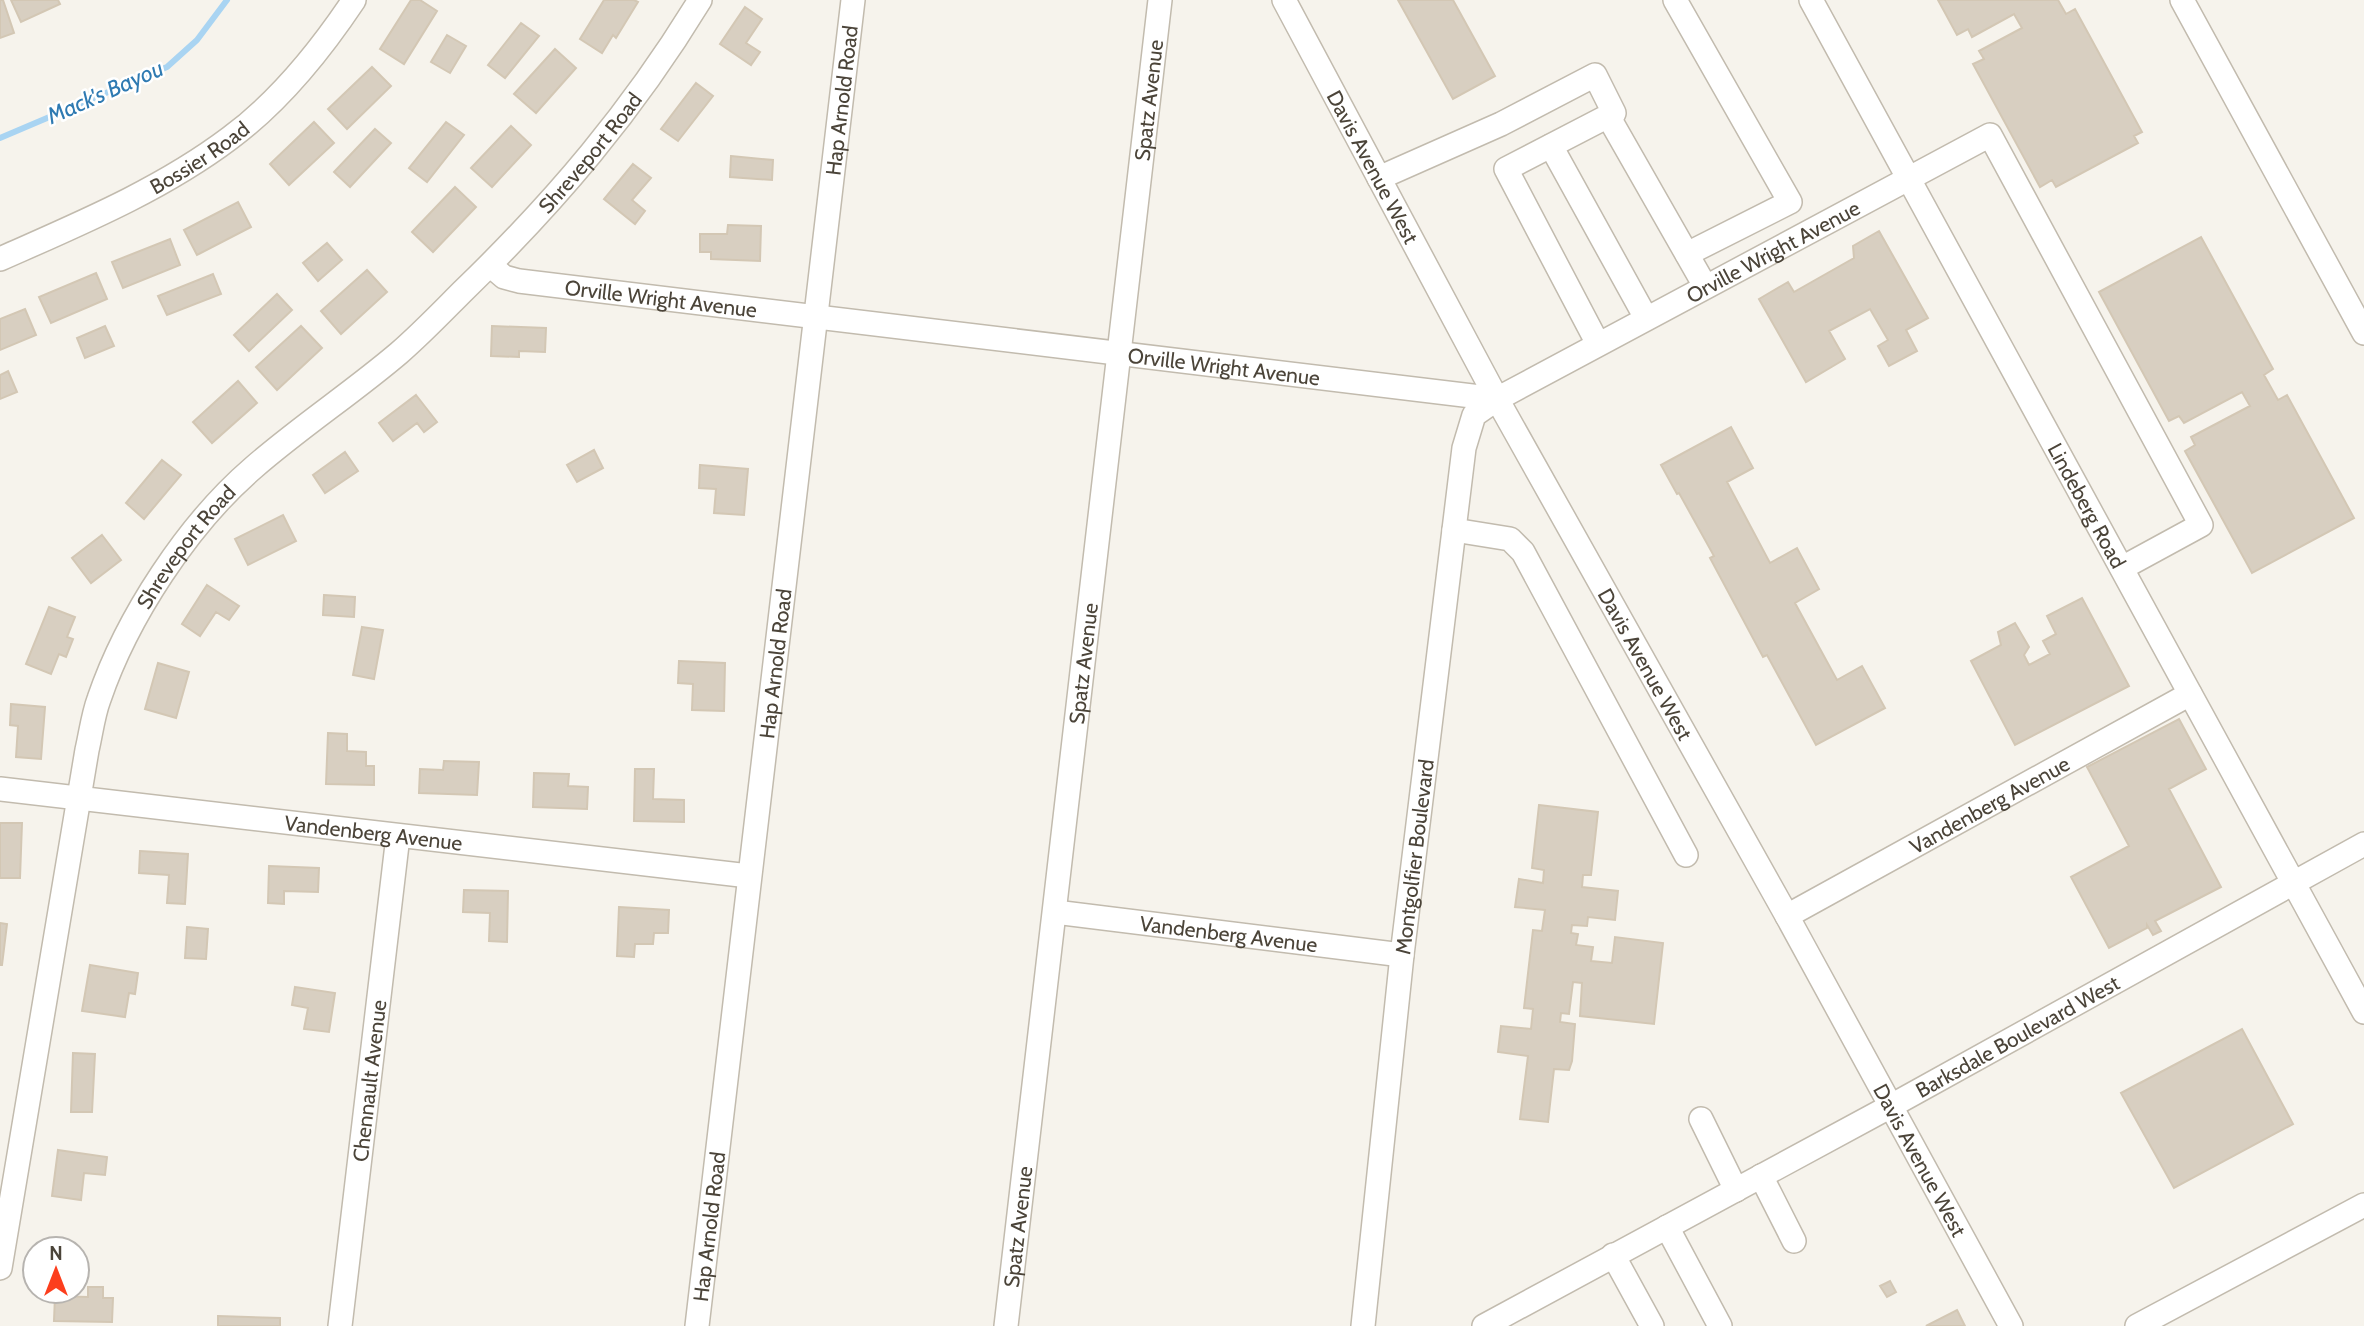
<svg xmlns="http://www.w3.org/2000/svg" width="2364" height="1326" font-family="Cabin,sans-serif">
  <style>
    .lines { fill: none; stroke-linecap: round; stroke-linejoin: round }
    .stream { stroke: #a9d4f2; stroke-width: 6 }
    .building { fill: #d8cfc1; stroke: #d3c7b4; stroke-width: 2 }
    .minor-casing { stroke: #c2bbae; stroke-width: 26 }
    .minor { stroke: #fff; stroke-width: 23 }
    .labels { text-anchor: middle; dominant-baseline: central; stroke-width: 5; stroke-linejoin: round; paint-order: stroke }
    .street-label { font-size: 21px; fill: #4b4439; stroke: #fff }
    .water-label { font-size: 23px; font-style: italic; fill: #2e7ab2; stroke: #fff }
  </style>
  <rect width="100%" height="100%" fill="#f6f3ec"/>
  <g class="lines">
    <!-- stream -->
    <path class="stream" d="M0 138 167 67 197 40 227 0"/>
  </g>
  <!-- building -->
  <path class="building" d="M0 0H3L14 33 0 38Z
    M11 0H58L60 4 21 22Z
    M411 0H420L437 11 404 64 380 49Z
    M604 0H634L638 2 616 38 613 35 602 53 580 39Z
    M1398 0H1453L1495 76 1453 99Z
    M1938 0H2058L2066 14 2075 9 2142 132 2134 136 2138 143 2056 187 2052 180 2040 187 1973 64 1984 59 1979 51 2022 28 2014 14 1972 37 1968 29 1957 35Z
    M745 7 762 19 746 43 760 52 751 65 720 44Z
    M521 23 539 36 505 78 488 65Z
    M447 35 466 46 450 73 431 62Z
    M555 49 576 68 536 113 514 94Z
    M372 67 391 86 347 129 328 109Z
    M696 83 713 96 678 141 661 129Z
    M314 122 334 143 289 185 270 164Z
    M446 122 464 135 427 182 409 168Z
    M511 126 531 145 492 187 471 168Z
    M375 129 391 143 350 187 334 172Z
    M731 156 773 160 772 180 730 177Z
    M633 164 651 178 632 200 645 211 635 224 604 199Z
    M455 187 476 207 433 252 412 232Z
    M238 202 251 227 197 255 184 230Z
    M728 225 761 226 760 261 711 259V252H700V234H727Z
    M1879 231 1928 318 1906 330 1917 351 1889 366 1878 346 1888 340 1870 309 1829 331 1845 359 1806 382 1759 299 1788 282 1794 292 1854 258 1853 246Z
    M2201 237 2273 369 2264 375 2278 400 2287 395 2354 518 2252 573 2185 451 2195 445 2191 437 2250 406 2242 392 2184 423 2179 416 2169 421 2099 292Z
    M170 239 180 265 123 288 112 262Z
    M327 243 342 260 318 281 303 263Z
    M367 270 387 292 341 334 321 311Z
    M96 273 107 299 51 323 39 297Z
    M213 274 221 294 167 315 158 296Z
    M277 294 292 310 249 351 234 335Z
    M25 309 36 335 0 350V319Z
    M105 326 114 346 85 358 77 338Z
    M301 326 322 348 277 390 256 367Z
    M492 326 546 328 545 352 519 351V357L491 356Z
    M8 371 17 392 0 399V375Z
    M238 381 257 403 212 443 193 422Z
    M416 395 437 422 424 432 417 423 393 441 379 423Z
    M1731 427 1753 468 1727 482 1770 563 1797 548 1819 589 1795 603 1837 680 1862 666 1885 708 1816 745 1767 655 1763 657 1710 558 1714 556 1679 493 1677 494 1661 465Z
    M594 450 603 468 577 482 567 465Z
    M345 452 358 471 325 493 313 475Z
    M162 460 181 475 144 519 126 503Z
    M700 465 748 469 744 515 714 513 716 489 699 488Z
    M283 515 296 541 248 565 235 539Z
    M102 535 121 560 91 583 72 558Z
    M207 585 239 606 229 620 216 612 200 636 182 624Z
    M324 595 355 597 354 617 323 615Z
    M2082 598 2129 686 2015 745 1971 661 2001 645 1998 632 2015 623 2029 647 2024 655 2029 665 2050 654 2043 641 2056 634 2047 616Z
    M49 607 75 617 67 637 73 639 66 657 59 654 51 674 26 664Z
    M362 627 383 630 374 679 353 675Z
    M679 661 725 663 724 711 692 710 693 684 678 683Z
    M158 663 189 672 176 718 145 709Z
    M11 704 45 707 41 759 16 757 18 726 10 725Z
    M2179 719 2206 769 2169 789 2221 887 2155 921 2161 931 2153 935 2147 925V928L2109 948 2071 877 2129 846 2087 767Z
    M328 733 347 734V751L366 752V766H374V785L326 784Z
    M444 761 479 762 477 795 419 793 420 769 443 770Z
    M635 769H654L653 799 684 800V822L634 821Z
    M534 773 569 774 568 786 588 787 587 809 533 807Z
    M1539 805 1598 812 1591 875H1583L1582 887 1618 891 1615 920 1588 917 1587 926 1572 925 1571 933 1578 934 1576 945 1593 947 1591 961 1612 963 1615 937 1663 943 1654 1024 1580 1016 1582 983 1573 982 1569 1014 1561 1013 1560 1022 1575 1024 1572 1061 1569 1070 1554 1069 1548 1122 1520 1119 1528 1056 1498 1052 1501 1026 1531 1029 1533 1009 1524 1008 1533 930 1542 931 1545 910 1515 907 1519 879 1543 883 1544 870 1532 868Z
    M0 823H22L20 878H0Z
    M140 851 188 854 185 904 167 903 169 875 139 873Z
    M269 866 319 868 318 892 284 891V904L268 903Z
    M464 890 508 891 507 942 489 941 490 913 463 912Z
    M619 907 669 910 668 933H654L653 944H635L634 957 617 956Z
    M0 923 7 924 2 965H0Z
    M187 927 208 929 206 959 185 958Z
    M90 965 138 973 135 994 129 993 125 1017 82 1011Z
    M295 987 335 993 329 1032 304 1029 308 1008 292 1005Z
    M2242 1029 2293 1124 2174 1188 2121 1093Z
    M73 1053 95 1054 92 1112H71Z
    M58 1150 107 1157 105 1175 84 1173 81 1200 52 1196Z
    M1890 1281 1896 1292 1887 1297 1880 1286Z
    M88 1287H103V1298H113L112 1322 54 1321 55 1296 88 1297Z
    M1957 1310 1965 1326H1926Z
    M218 1316 280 1318V1326H218Z"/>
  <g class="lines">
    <defs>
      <g id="minor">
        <path id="s1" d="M1284 0 1497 399 1787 916 2011 1326"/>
        <path d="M1675 0 1790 202 1687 254"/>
        <path id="s2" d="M1811 0 2364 1012"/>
        <path d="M2182 0 2364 333"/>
        <path d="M1608 116 1705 286"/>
        <path d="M1551 146 1646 318"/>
        <path d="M1379 178 1501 124 1595 75 1614 113 1506 169 1598 344"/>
        <path id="s3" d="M0 259C79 224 161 190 230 138 280 101 320 51 354 0"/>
        <path id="s4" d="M490 265 504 277 519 281 1497 399 1990 135 2201 525 2122 568"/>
        <path d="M1454 530 1510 539 1523 552 1686 855"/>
        <path id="s5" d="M0 789 749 876"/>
        <path id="s6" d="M1055 912 1402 955"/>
        <path id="s7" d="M1787 916 2190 694"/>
        <path d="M1701 1119 1736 1190"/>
        <path d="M1761 1176 1794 1241"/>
        <path d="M1667 1227 1720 1326"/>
        <path d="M1613 1255 1652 1326"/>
        <path id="s8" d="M0 1268 87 750C91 733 93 715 99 699 127 617 188 524 253 468 300 427 352 393 399 353 421 334 442 312 463 291 556 201 633 110 700 0"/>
        <path id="s9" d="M340 1326 398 836"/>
        <path id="s10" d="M697 1326 853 0"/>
        <path id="s11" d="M1006 1326 1160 0"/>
        <path id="s12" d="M1363 1326 1402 955 1464 448 1474 415 1497 399"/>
        <path id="s13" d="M1484 1326 1891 1106 2364 844"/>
        <path d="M2137 1326 2364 1205"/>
      </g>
    </defs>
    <!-- minor casing -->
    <use href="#minor" class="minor-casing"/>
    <!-- minor -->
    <use href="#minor" class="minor"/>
  </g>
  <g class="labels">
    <!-- street labels -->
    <g class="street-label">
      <text stroke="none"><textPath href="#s10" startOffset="1234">Hap Arnold Road</textPath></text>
      <text stroke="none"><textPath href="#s11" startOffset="1234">Spatz Avenue</textPath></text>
      <text stroke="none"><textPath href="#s8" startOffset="1321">Shreveport Road</textPath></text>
      <text stroke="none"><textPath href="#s3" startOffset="224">Bossier Road</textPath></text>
      <text stroke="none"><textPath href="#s1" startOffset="189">Davis Avenue West</textPath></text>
      <text stroke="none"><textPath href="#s4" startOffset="1332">Orville Wright Avenue</textPath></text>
      <text stroke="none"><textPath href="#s4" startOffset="177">Orville Wright Avenue</textPath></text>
      <text stroke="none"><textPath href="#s4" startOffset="744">Orville Wright Avenue</textPath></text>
      <text stroke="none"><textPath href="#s2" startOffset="576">Lindeberg Road</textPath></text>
      <text stroke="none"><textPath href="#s8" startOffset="754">Shreveport Road</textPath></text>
      <text stroke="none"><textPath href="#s10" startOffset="667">Hap Arnold Road</textPath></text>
      <text stroke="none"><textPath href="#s11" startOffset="667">Spatz Avenue</textPath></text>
      <text stroke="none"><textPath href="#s1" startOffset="756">Davis Avenue West</textPath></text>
      <text stroke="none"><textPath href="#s7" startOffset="231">Vandenberg Avenue</textPath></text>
      <text stroke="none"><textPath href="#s5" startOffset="376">Vandenberg Avenue</textPath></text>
      <text stroke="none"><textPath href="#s12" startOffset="472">Montgolfier Boulevard</textPath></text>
      <text stroke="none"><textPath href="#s6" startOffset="175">Vandenberg Avenue</textPath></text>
      <text stroke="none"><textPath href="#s13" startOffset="607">Barksdale Boulevard West</textPath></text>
      <text stroke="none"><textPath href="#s9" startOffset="247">Chennault Avenue</textPath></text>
      <text stroke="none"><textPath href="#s1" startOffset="1323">Davis Avenue West</textPath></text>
      <text stroke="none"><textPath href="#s10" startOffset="100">Hap Arnold Road</textPath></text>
      <text stroke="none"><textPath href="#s11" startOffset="100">Spatz Avenue</textPath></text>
    </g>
    <!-- water labels -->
    <g class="water-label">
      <text transform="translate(105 92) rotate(-24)">Mack's Bayou</text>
    </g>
  </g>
  <!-- north arrow -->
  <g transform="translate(56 1270)"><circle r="33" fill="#ffffff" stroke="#b7b4b0" stroke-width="2"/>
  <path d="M0-5L12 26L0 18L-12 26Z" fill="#fc3e1d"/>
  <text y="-10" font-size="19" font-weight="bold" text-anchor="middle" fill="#4b4439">N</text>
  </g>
</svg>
